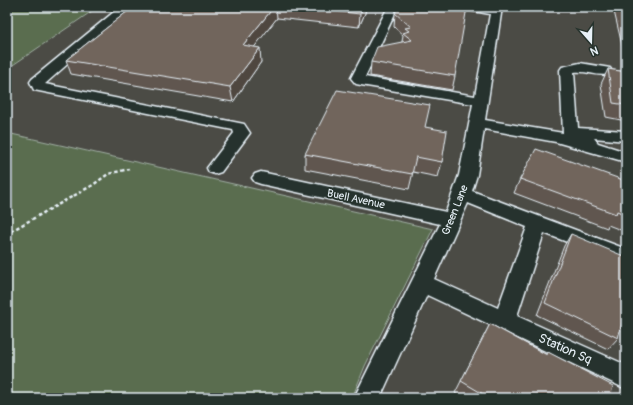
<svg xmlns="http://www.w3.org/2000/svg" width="633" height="405" font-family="Pangolin,sans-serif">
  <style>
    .built { fill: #4c4c45 }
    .green { fill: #5a6d50; stroke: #a1afa4 }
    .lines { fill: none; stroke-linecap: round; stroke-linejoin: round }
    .minor-casing { stroke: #e8f1f8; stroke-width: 3 }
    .path-far1 { stroke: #e8f1f8; stroke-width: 2.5; stroke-dasharray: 3.5 2.5; stroke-linecap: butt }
    .path { stroke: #e8f1f8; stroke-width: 3; stroke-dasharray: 5 3.5; stroke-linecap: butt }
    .minor { fill: #26332d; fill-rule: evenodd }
    .wall { fill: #61574f; stroke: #e8f1f8 }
    .shaded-wall { fill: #4f4740; stroke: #e8f1f8 }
    .building { fill: #71655c; stroke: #e8f1f8 }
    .labels { text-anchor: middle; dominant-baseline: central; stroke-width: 3.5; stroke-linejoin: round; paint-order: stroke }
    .street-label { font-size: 11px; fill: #e8f1f8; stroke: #26332d }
    .near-street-label { font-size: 13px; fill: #e8f1f8; stroke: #26332d }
  </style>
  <rect width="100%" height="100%" fill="#3c423b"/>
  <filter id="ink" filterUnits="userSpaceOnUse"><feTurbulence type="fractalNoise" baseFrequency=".025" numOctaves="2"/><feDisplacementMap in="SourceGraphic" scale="8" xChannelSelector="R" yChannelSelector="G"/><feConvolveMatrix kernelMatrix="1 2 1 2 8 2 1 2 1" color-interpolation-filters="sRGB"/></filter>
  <g filter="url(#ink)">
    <!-- built -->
    <path class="built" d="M98 7H626V398H352L365 366 433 229 7 133V69Z"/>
    <!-- green -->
    <path class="green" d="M7 7H98L7 69Z
      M7 133 433 229 365 366 352 398H7Z"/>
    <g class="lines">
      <defs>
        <path id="minor" d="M120 7H132L45 84 244 124 250 133 221 172 215 174 209 172 207 168 234 133 233 130 39 91 34 90 30 82 32 79Z
          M388 7H398L365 77 475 96 490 14 468 10 463 7H502L485 120 563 133 560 70 562 67 580 63 610 68 612 71 610 74C598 77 586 70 574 72L578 128 626 131V141L594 138 598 143 626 152V162L556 142 484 129 477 175 472 191 626 249V265L544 233 517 316 626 365V389L427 295 380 398H354L440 224 261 184 255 182 252 178 255 174 261 172 446 212 459 175 473 104 361 85 356 84 351 78ZM468 203 527 227 498 308 434 279Z"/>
      </defs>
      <!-- minor casing -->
      <use href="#minor" class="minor-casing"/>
      <!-- path-far1 -->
      <path class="path-far1" d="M11 231 93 185 108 174 129 169"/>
      <!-- path -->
      <path class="path" d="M7 233 13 230"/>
      <!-- minor -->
      <use href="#minor" class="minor"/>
    </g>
    <!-- wall -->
    <path class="wall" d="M133 7H366L365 13 359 27 277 18 254 47 261 62 233 102 71 74 66 60Z
      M398 7 455 76 452 90 370 76 371 62 402 42 403 35 394 27 395 13Z
      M613 7H626V62Z
      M608 69 626 72V121L606 117 601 84Z
      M425 127 442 162 438 177 413 172 409 189 305 169V154Z
      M520 179 626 181V232L608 225 607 228 514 193Z
      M571 234 618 338 608 349 537 315 564 246Z
      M490 324 547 354 548 352 610 398H462L455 393Z"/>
    <!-- shaded-wall -->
    <path class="shaded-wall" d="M274 7H276L277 18 245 59 243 45Z
      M363 7H366L365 13 359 27 360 14Z
      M260 48 261 62 233 102 230 87Z"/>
    <!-- building -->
    <path class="building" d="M133 7H274L243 45 260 48 230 87 66 60Z
      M298 7H363L360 14Z
      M398 7H467L455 76 371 62 377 47 412 40 403 33 409 31 405 28 411 27 395 13Z
      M622 7H626V21Z
      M608 69 626 72V105L613 103Z
      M337 90 430 105 425 127 447 131 442 162 416 157 412 174 305 154Z
      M536 149 626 181V215L617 211 616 214 520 179Z
      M571 234 626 257V309L618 338 545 303Z
      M490 324 547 355 548 352 613 386 610 398H490L461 381Z"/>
  </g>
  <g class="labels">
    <!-- street labels -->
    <g class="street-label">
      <text transform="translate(356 199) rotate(12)">Buell Avenue</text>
      <text transform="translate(455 210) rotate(-68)">Green Lane</text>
    </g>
    <!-- near-street labels -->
    <g class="near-street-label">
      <text transform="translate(565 349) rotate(24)">Station Sq</text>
    </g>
  </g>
  <!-- margin -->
  <rect width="633" height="405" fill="none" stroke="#26332d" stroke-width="24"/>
  <rect x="12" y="12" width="609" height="381" fill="none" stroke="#e8f1f8" stroke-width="1.5" filter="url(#ink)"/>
  <!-- north arrow -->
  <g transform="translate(591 42) rotate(160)" stroke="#26332d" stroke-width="3" paint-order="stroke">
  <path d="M0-3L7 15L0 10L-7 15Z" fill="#e8f1f8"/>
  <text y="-6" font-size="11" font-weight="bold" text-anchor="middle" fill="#e8f1f8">N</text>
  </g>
</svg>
